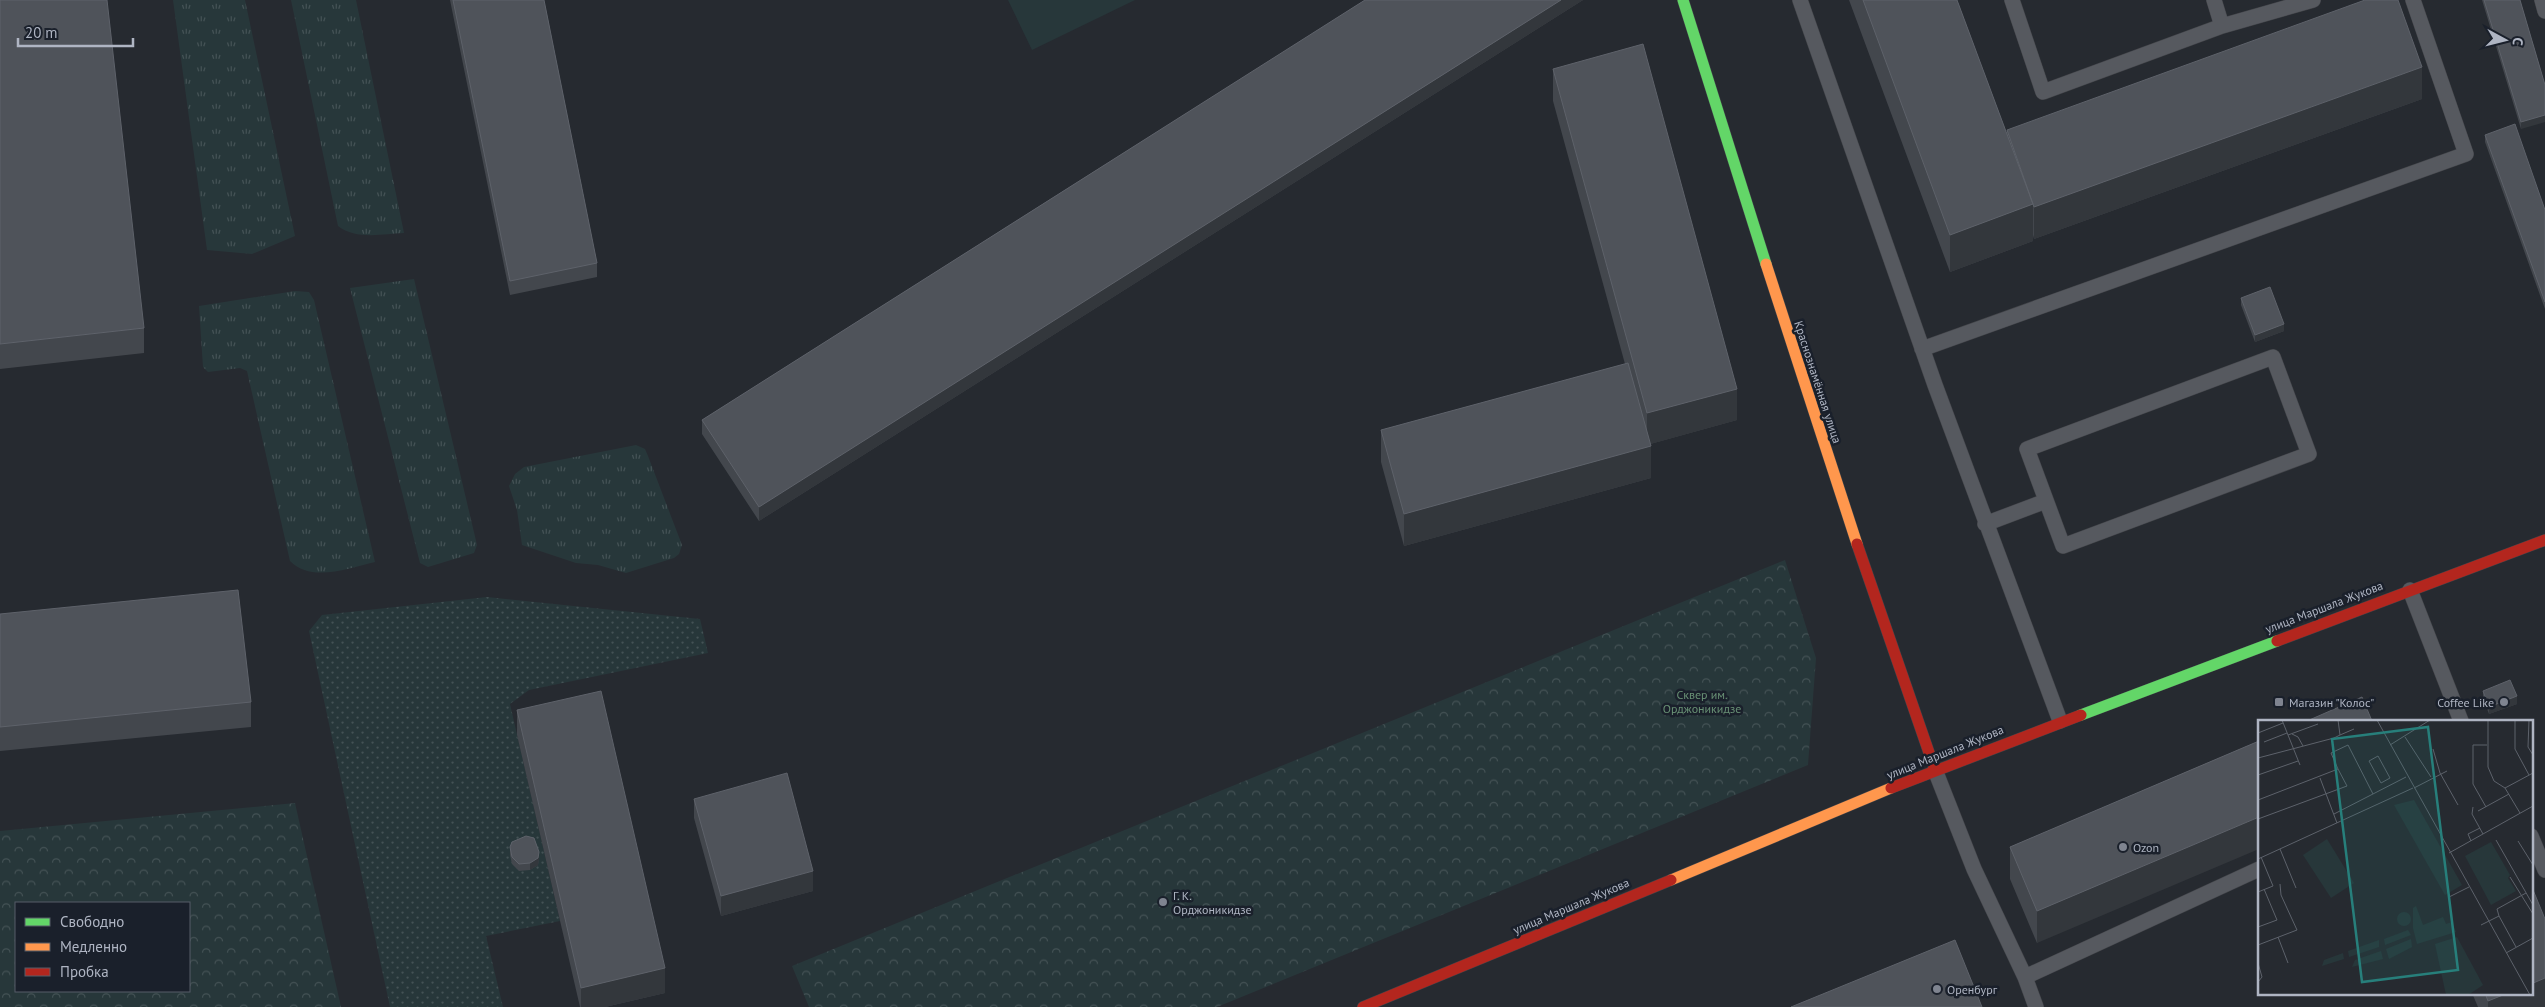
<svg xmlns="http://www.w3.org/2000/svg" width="2545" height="1007" font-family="'PT Sans',sans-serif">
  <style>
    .grass { fill: url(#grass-tufts) }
    .park { fill: url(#park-crowns); fill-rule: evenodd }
    .garden { fill: url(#garden-dots) }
    .pitch { fill: #27373a }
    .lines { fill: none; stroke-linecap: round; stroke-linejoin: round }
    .lane-casing { stroke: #424449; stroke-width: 16 }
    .fast-casing { stroke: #424449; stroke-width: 12 }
    .slow-casing { stroke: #424449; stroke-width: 12 }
    .jam-casing { stroke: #424449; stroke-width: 12 }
    .lane { stroke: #56595f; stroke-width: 15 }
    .fast { stroke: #63d668; stroke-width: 11 }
    .slow { stroke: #ff974d; stroke-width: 11 }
    .jam { stroke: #b3261e; stroke-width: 11 }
    .wall { fill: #43474d }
    .shaded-wall { fill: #33373c }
    .building { fill: #4f535a; stroke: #5e626a }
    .poi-dot { fill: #7f8490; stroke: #1a202b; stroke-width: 2 }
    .labels { text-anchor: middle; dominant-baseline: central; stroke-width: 5; stroke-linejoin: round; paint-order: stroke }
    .street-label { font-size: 12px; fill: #afb5c3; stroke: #1a202b }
    .park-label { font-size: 12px; fill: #699175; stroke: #1a202b }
    .poi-label { font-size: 12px; fill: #afb5c3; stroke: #1a202b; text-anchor: start }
    .inset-road { fill: none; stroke: #5d626b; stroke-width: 1 }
    .view { fill: #277f7b; fill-opacity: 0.15; stroke: #277f7b; stroke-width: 2.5 }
    .inset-edge { fill: none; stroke: #afb5c3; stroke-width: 2.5 }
  </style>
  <defs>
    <pattern id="grass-tufts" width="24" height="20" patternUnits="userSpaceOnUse" patternTransform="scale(1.25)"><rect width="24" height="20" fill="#27373a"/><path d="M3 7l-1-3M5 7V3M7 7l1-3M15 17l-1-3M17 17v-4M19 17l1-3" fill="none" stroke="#445255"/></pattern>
    <pattern id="park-crowns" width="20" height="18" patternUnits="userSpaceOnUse" patternTransform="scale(1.25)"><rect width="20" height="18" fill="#27373a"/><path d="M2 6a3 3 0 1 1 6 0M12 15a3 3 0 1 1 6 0" fill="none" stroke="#445255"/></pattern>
    <pattern id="garden-dots" width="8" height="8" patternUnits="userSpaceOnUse" patternTransform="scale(1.25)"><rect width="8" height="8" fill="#27373a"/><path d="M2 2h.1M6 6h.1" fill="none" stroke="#445255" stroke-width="1.8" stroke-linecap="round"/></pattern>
  </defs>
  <rect width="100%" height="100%" fill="#262a30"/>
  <!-- grass -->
  <path class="grass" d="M173 0H245L295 236 252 254 207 250Z
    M291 0H356L404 233C382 234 356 240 338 226Z
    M414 279 477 545 474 553 428 567 420 563 350 288Z
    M295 291 309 292 314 300 375 562C348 568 312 583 290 561L247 371 240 368 208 372 203 367 199 306Z
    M636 445 645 449 648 456 682 545 679 554 674 558 626 573 598 565 576 563 522 545 517 510 509 486 515 474 524 467Z"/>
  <!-- park -->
  <path class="park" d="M1785 560 1816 658 1808 765 1217 1007H809L792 966Z
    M295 803 341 1007H0V831ZM16 903H189V991H16Z"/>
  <!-- garden -->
  <path class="garden" d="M487 597 700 619 708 653 529 690 510 704 560 921 486 936 503 1007H390L309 631 322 615Z"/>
  <!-- pitch -->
  <path class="pitch" d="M1008 0H1135L1032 50Z"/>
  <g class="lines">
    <defs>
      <path id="lane" d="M1800 0 1935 385 2060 721
        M2012 0 2043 92 2222 26
        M2214 0 2222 26 2313 0
        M2542 0 2545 11
        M1922 349 2466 154 2413 0
        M2273 357 2309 454 2063 546 2027 449Z
        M1985 524 2046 501
        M2410 590 2461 721
        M1935 770 1974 869 2025 977 2036 1007
        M2531 836 2545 870
        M2025 977 2259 869"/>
      <path id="fast" d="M1683 0 1766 264
        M2081 715 2277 641"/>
      <path id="slow" d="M1766 264 1857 544
        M1671 880 1891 788"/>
      <path id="jam" d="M1857 544 1935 770
        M2277 641 2545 540
        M1891 788 2081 715
        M1363 1007 1671 880"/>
    </defs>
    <!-- lane casing -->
    <use href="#lane" class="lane-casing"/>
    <!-- fast casing -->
    <use href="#fast" class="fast-casing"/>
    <!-- slow casing -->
    <use href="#slow" class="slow-casing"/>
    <!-- jam casing -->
    <use href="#jam" class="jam-casing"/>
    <!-- lane -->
    <use href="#lane" class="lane"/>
    <!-- fast -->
    <use href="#fast" class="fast"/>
    <!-- slow -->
    <use href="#slow" class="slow"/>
    <!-- jam -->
    <use href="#jam" class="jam"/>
  </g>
  <!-- wall -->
  <path class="wall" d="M0 0 144 328V353L0 369Z
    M450 0H544L597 263V277L510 295Z
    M1365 0H1583L759 521 702 434V420Z
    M1849 0H1957L2007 134V130L2422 99 2034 239 2033 235V241L1950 272Z
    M2482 0H2520L2545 85 2521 129Z
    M1553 69 1737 420 1650 444 1651 478 1404 546 1381 462V430L1625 364 1553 101Z
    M2485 135 2545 210V309L2485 142Z
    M2241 298 2284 331 2255 342 2241 305Z
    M0 614 251 702V727L0 751Z
    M2483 691 2517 704 2489 714 2483 698Z
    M517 710 665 993 605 1007H580L517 735Z
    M2259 741 2037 943 2010 879V847Z
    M694 799 813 891 721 916 694 818Z
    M510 847 539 859 538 865 530 870 519 871 512 864 510 855Z
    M2472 993H2531L2545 1007H2478Z"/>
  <!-- shaded-wall -->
  <path class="shaded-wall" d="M1561 0H1583L759 521V507Z
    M2422 67V99L2034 239V207Z
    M2545 115V122L2521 129V122Z
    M2033 204V241L1950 272V235Z
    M2284 324V331L2255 342V335Z
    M1737 389V420L1647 445V413Z
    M1651 446V478L1404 546V514Z
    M2517 696V704L2489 714V707Z
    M2259 817V849L2037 943V911Z
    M539 852V859L538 865 530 870V863Z
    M813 871V891L721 916V896Z
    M665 968V993L605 1007H581V988Z
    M2545 978V1007H2488V1001L2508 993H2531V984Z"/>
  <!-- building -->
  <path class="building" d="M0 0H107L144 328 0 344Z
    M453 0H544L597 263 510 281Z
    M1365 0H1561L759 507 702 420Z
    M1863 0H1957L2033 204 1950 235Z
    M2365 0H2398L2422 67 2034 207 2007 130Z
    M2484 0H2520L2545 85V115L2521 122Z
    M1643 44 1737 389 1647 413 1553 69Z
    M2515 124 2545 210V302L2485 135Z
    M2270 287 2284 324 2255 335 2241 298Z
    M1628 363 1651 446 1404 514 1381 430Z
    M238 590 251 702 0 727V614Z
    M2510 680 2517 696 2489 707 2483 691Z
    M601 691 665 968 581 988 517 710Z
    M2362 697 2372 721H2307Z
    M2259 741V817L2037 911 2010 847Z
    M787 773 813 871 721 896 694 799Z
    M526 836 534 838 539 852 538 858 530 863 519 864 512 857 510 847 512 842Z
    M2531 885 2545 919V978L2531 984Z
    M1955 940 1982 1007H1791Z
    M2485 993H2508L2488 1001Z"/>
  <!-- markers -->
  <g class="poi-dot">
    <rect x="2274" y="697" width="10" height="10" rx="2.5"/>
    <circle cx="2504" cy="702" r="5"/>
    <circle cx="2123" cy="847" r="5"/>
    <circle cx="1163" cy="902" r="5"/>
    <circle cx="1937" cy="989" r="5"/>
  </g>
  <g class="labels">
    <!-- street labels -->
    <g class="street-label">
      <text transform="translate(1818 382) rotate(72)">Краснознамённая улица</text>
      <text transform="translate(2324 607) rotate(-21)">улица Маршала Жукова</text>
      <text transform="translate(1945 752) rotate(-22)">улица Маршала Жукова</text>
      <text transform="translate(1571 906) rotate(-23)">улица Маршала Жукова</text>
    </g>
    <!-- park labels -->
    <g class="park-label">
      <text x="1702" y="694">Сквер им.<tspan x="1702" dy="14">Орджоникидзе</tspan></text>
    </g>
    <!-- poi labels -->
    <g class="poi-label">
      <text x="2289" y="702">Магазин "Колос"</text>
      <text x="2494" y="702" text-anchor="end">Coffee Like</text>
      <text x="2133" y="847">Ozon</text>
      <text x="1173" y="895">Г. К.<tspan x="1173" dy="14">Орджоникидзе</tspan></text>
      <text x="1947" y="989">Оренбург</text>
    </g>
  </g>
  <!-- overview -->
  <g transform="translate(2258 720)">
    <rect width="275" height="275" fill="#262a30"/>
    <path d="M139 199a7 7 0 1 1 14 0a7 7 0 1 1-14 0ZM150 210 153 215 127 225 126 219ZM153 219 154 227 131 239 128 229ZM121 220V227L91 237 90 231ZM123 231 125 239 94 247 97 240ZM85 233 86 239 64 246 66 240Z" fill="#27373a"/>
    <path d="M156 80 204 165 187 175 136 85ZM233 122 252 155 250 158 258 171 233 185 207 136ZM199 217 225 265 210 275H188L177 224Z" fill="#27373a"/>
    <path d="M158 186 165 205 185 197 188 204 194 202 198 212 159 224 155 208V188Z" fill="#27373a"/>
    <path d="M69 119 96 163 73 178 45 135Z" fill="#27373a"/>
    <path class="inset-road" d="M24 0 42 45M119 0 272 275M230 0V47L236 61 247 68 262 93M257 0V29L271 55M271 0 270 27 275 35M0 13 25 3M34 14 40 17 45 26M30 15 60 4M82 15 96 9M147 17 173 57M6 22 29 13M132 25 172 0M175 29 182 53 200 85M120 36 132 58 123 63 111 41ZM0 38 76 18 82 15 80 0M0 55 40 41M62 58 79 103M156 68 189 51M247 68 275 53M0 80 80 49 73 33 90 25 115 74M215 87 214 94 225 114M228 87 215 64V25H229M220 91 251 74M76 94 148 57M0 99 89 66 80 49M238 120 275 185M213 121 210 114 222 108M260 121 275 145M22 129 38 168M191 133 275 86M0 139 155 68M252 157 275 194M0 172 15 166 3 137M191 177 211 167M241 196 258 227M223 205 241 196 239 189 268 173M0 207 19 200 6 169M20 217 30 243M0 225 39 210 23 175 22 164M248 233 275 218M0 243 4 257 0 262"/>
    <path class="view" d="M170 7 200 250 104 262 74 19Z"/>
    <rect width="275" height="275" class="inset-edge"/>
  </g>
  <!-- legend -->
  <rect x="15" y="902" width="175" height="90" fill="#1a202b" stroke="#565c68"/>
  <rect x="25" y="918" width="25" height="8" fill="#63d668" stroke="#565c68"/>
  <text x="60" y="927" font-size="15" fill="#afb5c3">Свободно</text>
  <rect x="25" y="943" width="25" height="8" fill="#ff974d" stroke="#565c68"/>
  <text x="60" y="952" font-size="15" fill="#afb5c3">Медленно</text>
  <rect x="25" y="968" width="25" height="8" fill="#b3261e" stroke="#565c68"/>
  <text x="60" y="977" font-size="15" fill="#afb5c3">Пробка</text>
  <!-- north arrow -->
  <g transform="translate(2505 40) rotate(97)" stroke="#1a202b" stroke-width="4" paint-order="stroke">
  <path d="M0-4L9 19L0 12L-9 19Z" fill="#afb5c3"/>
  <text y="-8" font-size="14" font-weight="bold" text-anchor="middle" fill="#afb5c3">С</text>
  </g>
  <!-- scale -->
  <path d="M18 38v8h115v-8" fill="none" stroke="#afb5c3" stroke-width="2.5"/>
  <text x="25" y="38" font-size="15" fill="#afb5c3" stroke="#1a202b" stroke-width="4" paint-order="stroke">20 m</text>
</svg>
